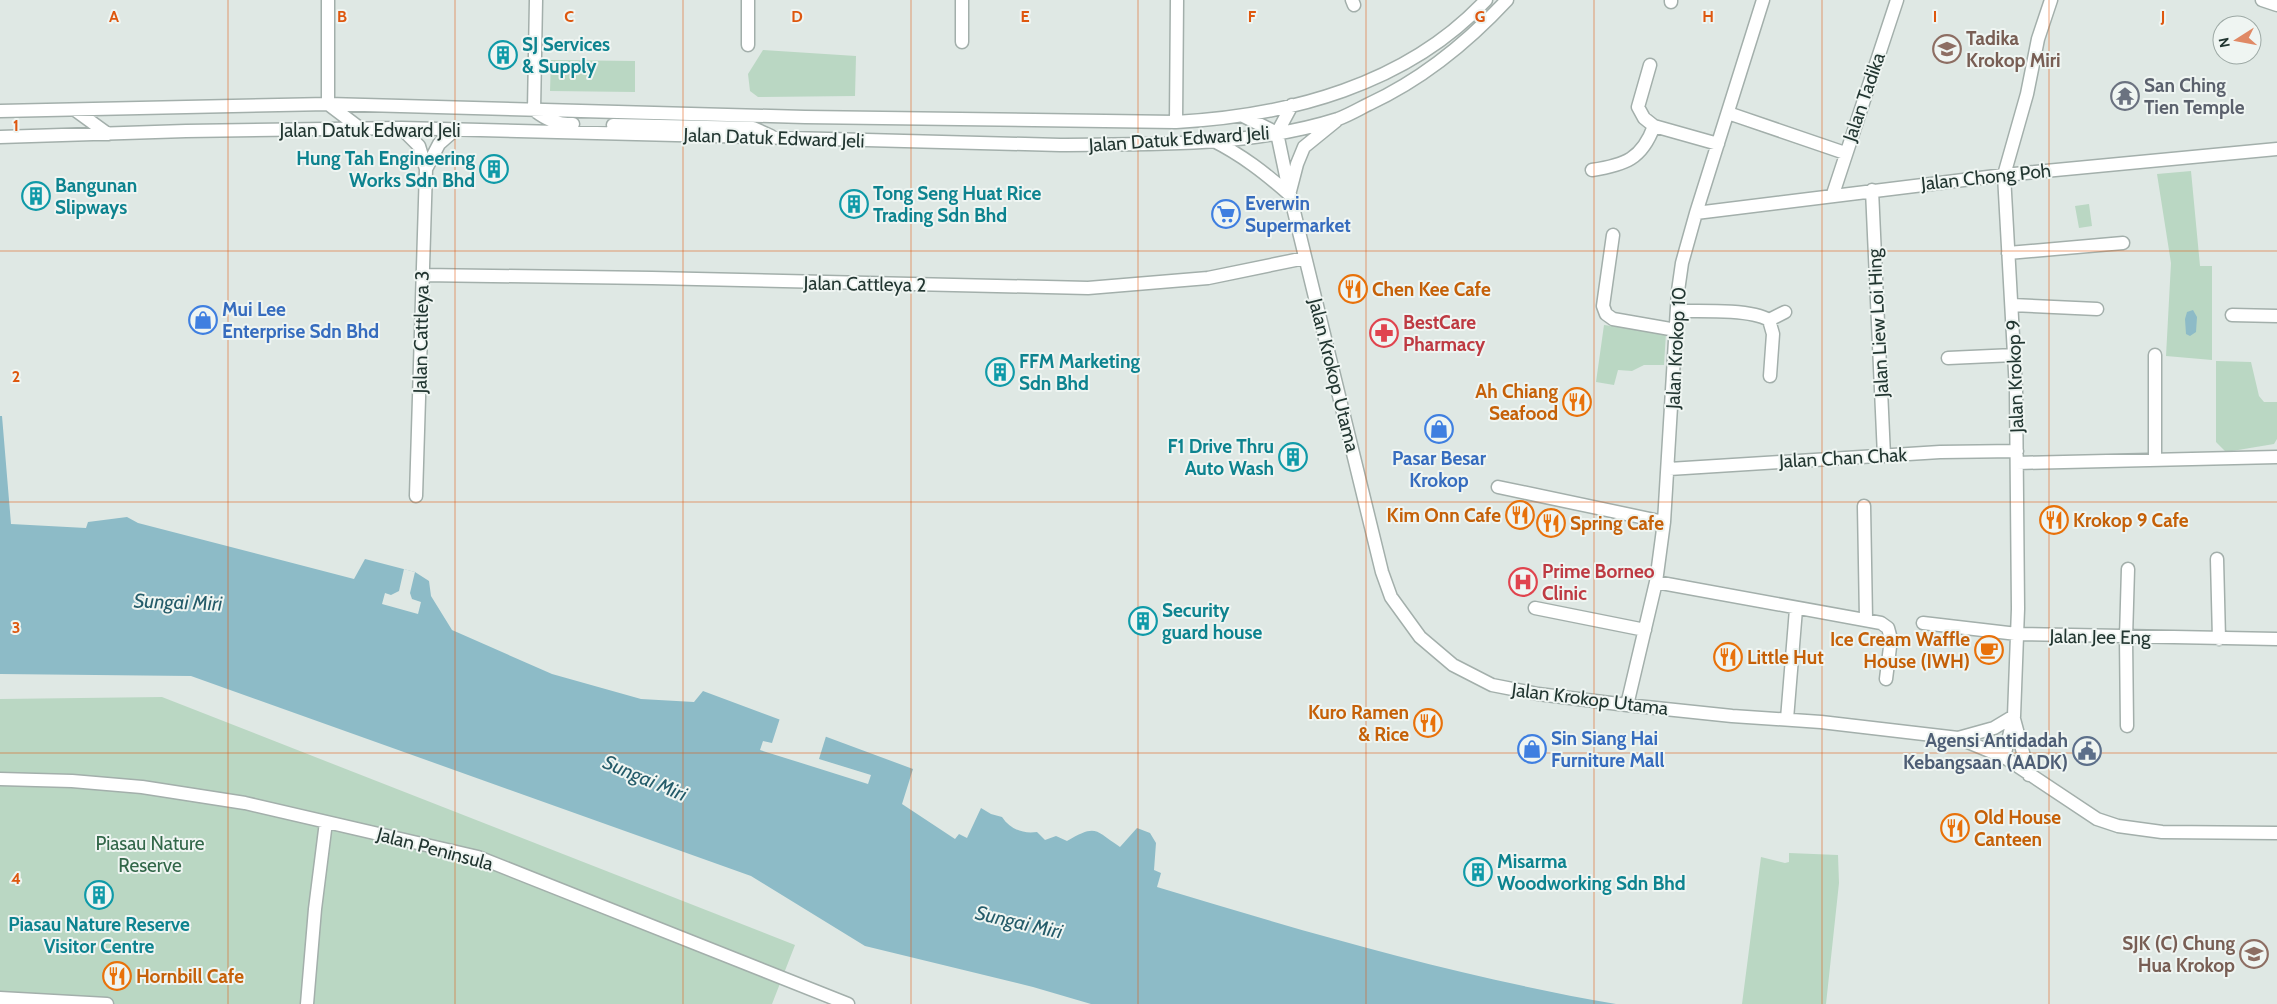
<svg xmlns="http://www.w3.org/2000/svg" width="2277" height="1004" font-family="Cabin,sans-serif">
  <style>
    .green { fill: #bad7c3 }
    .water { fill: #8dbbc7 }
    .pier { fill: #dfe8e4 }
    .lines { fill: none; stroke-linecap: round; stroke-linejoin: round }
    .minor-casing { stroke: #a3afab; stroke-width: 15 }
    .minor { stroke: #fff; stroke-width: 12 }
    .grid { fill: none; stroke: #de570e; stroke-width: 1; stroke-opacity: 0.55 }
    .labels { text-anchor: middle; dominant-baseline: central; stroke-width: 4; stroke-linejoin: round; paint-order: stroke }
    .education-label { font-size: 19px; font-weight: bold; fill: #785e54; stroke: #eff5f2; text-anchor: start }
    .culture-label { font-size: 19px; font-weight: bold; fill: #0d838f; stroke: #eff5f2; text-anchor: start }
    .worship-label { font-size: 19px; font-weight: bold; fill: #5b616d; stroke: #eff5f2; text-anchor: start }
    .street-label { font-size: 19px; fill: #223631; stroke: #eff5f2 }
    .shop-label { font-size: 19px; font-weight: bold; fill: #366cbe; stroke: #eff5f2; text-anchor: start }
    .food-label { font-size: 19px; font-weight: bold; fill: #c56008; stroke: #eff5f2; text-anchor: start }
    .health-label { font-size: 19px; font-weight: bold; fill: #be3a42; stroke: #eff5f2; text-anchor: start }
    .service-label { font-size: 19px; font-weight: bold; fill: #4e5e75; stroke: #eff5f2; text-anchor: end }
    .park-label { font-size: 19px; fill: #326749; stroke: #eff5f2 }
    .water-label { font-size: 20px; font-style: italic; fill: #245b69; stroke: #eff5f2 }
    .grid-label { font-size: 16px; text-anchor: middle; font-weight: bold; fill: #de570e; stroke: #eff5f2; stroke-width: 4; stroke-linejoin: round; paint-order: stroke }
  </style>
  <rect width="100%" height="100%" fill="#dfe8e4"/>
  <!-- green -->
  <path class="green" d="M763 50 856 56 855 96 758 97 750 91 748 74Z
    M551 60 635 61V92L550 91Z
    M2191 171 2200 266H2212V360L2166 356 2171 263 2157 174Z
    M2089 204 2092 226 2079 228 2075 206Z
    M1604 325 1666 333 1664 365H1644L1632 371 1618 370 1614 385 1596 382Z
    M2216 361 2251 362 2259 396 2264 402H2277V439L2274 444 2226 452 2216 442Z
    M162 697 795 945 772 1004H0V699Z
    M1789 853 1838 855 1839 883 1826 1004H1742L1761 857 1785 863 1789 862Z"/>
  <!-- water -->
  <path class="water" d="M2193 310 2197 317 2196 332 2190 336 2186 334 2185 319 2187 312Z
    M0 416H2L11 524 86 528 88 522 127 517 138 523 354 579 365 559 415 572 429 581 431 596 452 630 552 674 641 699 694 702 703 691 913 769 902 804 955 839 959 834 967 838 981 808 991 814 1002 817C1010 829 1022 834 1037 832L1045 840 1056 836 1067 841C1097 824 1094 830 1120 847L1137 828 1150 833 1156 843 1154 870 1161 873 1157 887C1308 933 1460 977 1616 1004H1091L1033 987 865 946 751 876 191 676 0 674Z"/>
  <!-- pier -->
  <path class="pier" d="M404 569 415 572 410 593 412 599 421 602 418 614 382 604 385 593 391 595 399 591Z
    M781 715 827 733 819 759 871 775 868 784 760 750 763 741 772 743Z"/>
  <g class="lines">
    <defs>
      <path id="minor" d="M328 0V104L361 129
        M748 0V45
        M1352 0 1354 5
        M2262 0 2277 5
        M1671 2V0
        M962 42V0
        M1650 65 1638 107 1644 118 1654 126
        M75 110 108 134
        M534 110C547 120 556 124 573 124
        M534 110 536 0
        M0 111 328 104 805 117 1176 122C1288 116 1407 85 1486 0
        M1728 113 1845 153
        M1243 116 1277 133
        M1176 122 1177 0
        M613 125 753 128 771 136
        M401 128 419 146 426 169 416 496
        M1277 133 1290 195 1382 572 1391 597 1420 637 1453 665 1492 685 1538 694 1627 705 1732 716 1821 722 1958 738 2004 757 2097 819 2118 826 2162 832 2277 833
        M1277 133 1292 105
        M0 137 186 131 401 128 1060 145C1152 144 1250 147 1338 119 1349 115 1359 109 1369 104 1423 79 1467 43 1507 0
        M1212 140C1242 155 1265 173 1290 195
        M426 169 439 144 456 129
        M1592 170C1625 165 1642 159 1654 126L1718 144
        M1872 190 1884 456
        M1290 191 1297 164 1304 147 1336 121
        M1833 194 1897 0
        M1696 213 2004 175 2277 149
        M1613 235 1603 306 1606 314 1613 319 1676 330
        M2008 253 2123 243
        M422 275 652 278 1088 288 1208 278 1305 258
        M2012 305 2097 309
        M1677 311C1700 311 1751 309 1769 320L1773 334 1770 376
        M2232 315 2277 316
        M1769 320 1785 312
        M2155 355V460
        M1948 358 2014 355
        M2017 463 2277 457
        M1669 469 1940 452 2017 451
        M1498 487 1664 522
        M1864 506 1866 619
        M2217 559 2219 639
        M1656 582 1881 623 1888 628 1891 639 1886 679
        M1535 608 1645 630
        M1923 623 2017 634 2277 639
        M1627 705 1656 582 1664 522 1678 291 1682 263 1696 213 1763 0
        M1787 719 1796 609
        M2014 719 2029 775
        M2127 726 2126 638 2128 569
        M1958 738 1994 728 2014 716
        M2004 757 2014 716 2018 609 2016 390 2004 175 2027 94 2038 39 2051 0
        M0 779 72 781 142 787 245 803 478 857 848 1004
        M0 998 107 1004
        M307 1004 315 909 326 822"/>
    </defs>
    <!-- minor casing -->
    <use href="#minor" class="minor-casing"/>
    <!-- minor -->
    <use href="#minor" class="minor"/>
  </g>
  <!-- grid -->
  <path class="grid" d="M228 0V1004M455 0V1004M683 0V1004M911 0V1004M1138 0V1004M1366 0V1004M1594 0V1004M1822 0V1004M2049 0V1004M0 251H2277M0 502H2277M0 753H2277"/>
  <!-- icons -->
  <defs>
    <symbol id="school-ring" viewBox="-11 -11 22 22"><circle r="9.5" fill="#eff5f2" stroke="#8d6e63" stroke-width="1.5"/><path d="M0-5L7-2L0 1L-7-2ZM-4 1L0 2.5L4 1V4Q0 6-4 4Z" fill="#8d6e63"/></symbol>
    <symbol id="building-ring" viewBox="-11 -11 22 22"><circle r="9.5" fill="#eff5f2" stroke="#0f9aa8" stroke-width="1.5"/><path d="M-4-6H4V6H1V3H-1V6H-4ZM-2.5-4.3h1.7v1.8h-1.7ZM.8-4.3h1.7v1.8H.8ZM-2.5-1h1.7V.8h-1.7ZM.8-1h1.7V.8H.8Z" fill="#0f9aa8"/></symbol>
    <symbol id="temple-ring" viewBox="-11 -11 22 22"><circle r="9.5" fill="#eff5f2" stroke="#6b7280" stroke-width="1.5"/><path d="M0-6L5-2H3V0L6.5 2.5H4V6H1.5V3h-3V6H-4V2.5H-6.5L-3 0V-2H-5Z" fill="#6b7280"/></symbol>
    <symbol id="supermarket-ring" viewBox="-11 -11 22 22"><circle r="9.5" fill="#eff5f2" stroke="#3f7fe0" stroke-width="1.5"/><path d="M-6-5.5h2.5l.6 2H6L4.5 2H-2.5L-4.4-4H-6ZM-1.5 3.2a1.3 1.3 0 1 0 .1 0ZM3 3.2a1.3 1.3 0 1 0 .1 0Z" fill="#3f7fe0"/></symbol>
    <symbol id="restaurant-ring" viewBox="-11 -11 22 22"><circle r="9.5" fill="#eff5f2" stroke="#e8710a" stroke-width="1.5"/><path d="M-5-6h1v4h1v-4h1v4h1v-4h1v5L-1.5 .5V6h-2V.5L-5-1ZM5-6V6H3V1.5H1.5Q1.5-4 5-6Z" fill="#e8710a"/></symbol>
    <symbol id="shop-ring" viewBox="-11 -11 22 22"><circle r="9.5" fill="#eff5f2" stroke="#3f7fe0" stroke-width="1.5"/><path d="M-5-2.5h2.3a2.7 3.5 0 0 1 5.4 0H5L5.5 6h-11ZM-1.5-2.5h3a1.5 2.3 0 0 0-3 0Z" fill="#3f7fe0"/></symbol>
    <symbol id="pharmacy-ring" viewBox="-11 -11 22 22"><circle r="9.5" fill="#eff5f2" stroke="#e0444e" stroke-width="1.5"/><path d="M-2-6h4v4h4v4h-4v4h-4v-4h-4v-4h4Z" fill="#e0444e"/></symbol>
    <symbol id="hospital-ring" viewBox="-11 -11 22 22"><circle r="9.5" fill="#eff5f2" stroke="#e0444e" stroke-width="1.5"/><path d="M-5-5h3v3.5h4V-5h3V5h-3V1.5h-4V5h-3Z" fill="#e0444e"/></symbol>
    <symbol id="cafe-ring" viewBox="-11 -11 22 22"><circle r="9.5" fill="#eff5f2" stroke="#e8710a" stroke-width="1.5"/><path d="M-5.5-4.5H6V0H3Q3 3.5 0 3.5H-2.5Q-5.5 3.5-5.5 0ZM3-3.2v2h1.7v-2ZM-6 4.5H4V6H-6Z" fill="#e8710a"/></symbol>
    <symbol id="civic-ring" viewBox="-11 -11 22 22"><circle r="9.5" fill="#eff5f2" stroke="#5c6f8a" stroke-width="1.5"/><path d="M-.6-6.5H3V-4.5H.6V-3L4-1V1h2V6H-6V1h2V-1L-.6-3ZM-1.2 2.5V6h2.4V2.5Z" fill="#5c6f8a"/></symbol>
  </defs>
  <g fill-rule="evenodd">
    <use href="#school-ring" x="1931" y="33" width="32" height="32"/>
    <use href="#building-ring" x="487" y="39" width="32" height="32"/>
    <use href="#temple-ring" x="2109" y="80" width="32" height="32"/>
    <use href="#building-ring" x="478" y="153" width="32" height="32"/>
    <use href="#building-ring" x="20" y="180" width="32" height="32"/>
    <use href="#building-ring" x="838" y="188" width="32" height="32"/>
    <use href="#supermarket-ring" x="1210" y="198" width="32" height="32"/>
    <use href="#restaurant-ring" x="1337" y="273" width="32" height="32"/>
    <use href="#shop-ring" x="187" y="304" width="32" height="32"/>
    <use href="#pharmacy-ring" x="1368" y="317" width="32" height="32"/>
    <use href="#building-ring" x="984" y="356" width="32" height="32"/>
    <use href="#restaurant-ring" x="1561" y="386" width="32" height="32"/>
    <use href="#shop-ring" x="1423" y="413" width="32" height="32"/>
    <use href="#building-ring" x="1277" y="441" width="32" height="32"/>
    <use href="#restaurant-ring" x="1504" y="499" width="32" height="32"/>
    <use href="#restaurant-ring" x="2038" y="504" width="32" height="32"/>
    <use href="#restaurant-ring" x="1535" y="507" width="32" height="32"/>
    <use href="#hospital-ring" x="1507" y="566" width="32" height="32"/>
    <use href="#building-ring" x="1127" y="605" width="32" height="32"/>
    <use href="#cafe-ring" x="1973" y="634" width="32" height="32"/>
    <use href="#restaurant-ring" x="1712" y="641" width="32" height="32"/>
    <use href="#restaurant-ring" x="1412" y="707" width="32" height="32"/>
    <use href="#shop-ring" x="1516" y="733" width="32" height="32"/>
    <use href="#civic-ring" x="2071" y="735" width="32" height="32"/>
    <use href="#restaurant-ring" x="1939" y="812" width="32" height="32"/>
    <use href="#building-ring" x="1462" y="856" width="32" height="32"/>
    <use href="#building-ring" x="83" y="879" width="32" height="32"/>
    <use href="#school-ring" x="2238" y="938" width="32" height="32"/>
    <use href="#restaurant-ring" x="101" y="960" width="32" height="32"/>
  </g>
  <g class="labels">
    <!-- education labels -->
    <g class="education-label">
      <text x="1966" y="38">Tadika<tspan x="1966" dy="22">Krokop Miri</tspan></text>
      <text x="2235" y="943" text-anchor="end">SJK (C) Chung<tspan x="2235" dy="22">Hua Krokop</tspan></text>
    </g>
    <!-- culture labels -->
    <g class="culture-label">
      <text x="522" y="44">SJ Services<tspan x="522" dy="22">&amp; Supply</tspan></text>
      <text x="475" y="158" text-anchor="end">Hung Tah Engineering<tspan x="475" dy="22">Works Sdn Bhd</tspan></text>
      <text x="55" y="185">Bangunan<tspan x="55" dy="22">Slipways</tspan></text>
      <text x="873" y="193">Tong Seng Huat Rice<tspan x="873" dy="22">Trading Sdn Bhd</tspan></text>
      <text x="1019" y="361">FFM Marketing<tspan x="1019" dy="22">Sdn Bhd</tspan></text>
      <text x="1274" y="446" text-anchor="end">F1 Drive Thru<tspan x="1274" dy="22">Auto Wash</tspan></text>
      <text x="1162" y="610">Security<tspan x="1162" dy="22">guard house</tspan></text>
      <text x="1497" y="861">Misarma<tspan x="1497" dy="22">Woodworking Sdn Bhd</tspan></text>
      <text x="99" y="924" text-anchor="middle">Piasau Nature Reserve<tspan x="99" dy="22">Visitor Centre</tspan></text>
    </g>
    <!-- worship labels -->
    <g class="worship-label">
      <text x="2144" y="85">San Ching<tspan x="2144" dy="22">Tien Temple</tspan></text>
    </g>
    <!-- street labels -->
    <g class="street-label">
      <text transform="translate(1864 97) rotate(-71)">Jalan Tadika</text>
      <text x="370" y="130">Jalan Datuk Edward Jeli</text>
      <text transform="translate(774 138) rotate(2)">Jalan Datuk Edward Jeli</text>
      <text transform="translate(1179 139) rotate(-4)">Jalan Datuk Edward Jeli</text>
      <text transform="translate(1986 177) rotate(-6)">Jalan Chong Poh</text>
      <text transform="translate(865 284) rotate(1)">Jalan Cattleya 2</text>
      <text transform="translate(1878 323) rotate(-93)">Jalan Liew Loi Hing</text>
      <text transform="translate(421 332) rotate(-89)">Jalan Cattleya 3</text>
      <text transform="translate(1676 348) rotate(-87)">Jalan Krokop 10</text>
      <text transform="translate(1334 375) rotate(76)">Jalan Krokop Utama</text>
      <text transform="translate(2015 376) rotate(-92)">Jalan Krokop 9</text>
      <text transform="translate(1843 458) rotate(-3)">Jalan Chan Chak</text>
      <text transform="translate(2100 637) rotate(1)">Jalan Jee Eng</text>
      <text transform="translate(1590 699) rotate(7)">Jalan Krokop Utama</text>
      <text transform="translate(435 849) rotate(15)">Jalan Peninsula</text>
    </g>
    <!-- shop labels -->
    <g class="shop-label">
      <text x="1245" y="203">Everwin<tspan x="1245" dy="22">Supermarket</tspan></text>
      <text x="222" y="309">Mui Lee<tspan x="222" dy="22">Enterprise Sdn Bhd</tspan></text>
      <text x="1439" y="458" text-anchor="middle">Pasar Besar<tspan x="1439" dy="22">Krokop</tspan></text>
      <text x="1551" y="738">Sin Siang Hai<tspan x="1551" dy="22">Furniture Mall</tspan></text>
    </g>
    <!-- food labels -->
    <g class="food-label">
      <text x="1372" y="289">Chen Kee Cafe</text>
      <text x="1558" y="391" text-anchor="end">Ah Chiang<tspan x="1558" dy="22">Seafood</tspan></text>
      <text x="1501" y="515" text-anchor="end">Kim Onn Cafe</text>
      <text x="2073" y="520">Krokop 9 Cafe</text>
      <text x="1570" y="523">Spring Cafe</text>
      <text x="1970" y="639" text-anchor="end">Ice Cream Waffle<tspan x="1970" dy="22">House (IWH)</tspan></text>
      <text x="1747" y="657">Little Hut</text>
      <text x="1409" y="712" text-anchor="end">Kuro Ramen<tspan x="1409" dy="22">&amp; Rice</tspan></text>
      <text x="1974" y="817">Old House<tspan x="1974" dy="22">Canteen</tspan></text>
      <text x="136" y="976">Hornbill Cafe</text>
    </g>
    <!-- health labels -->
    <g class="health-label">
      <text x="1403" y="322">BestCare<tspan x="1403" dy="22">Pharmacy</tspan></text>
      <text x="1542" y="571">Prime Borneo<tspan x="1542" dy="22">Clinic</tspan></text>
    </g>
    <!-- service labels -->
    <g class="service-label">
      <text x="2068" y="740">Agensi Antidadah<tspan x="2068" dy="22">Kebangsaan (AADK)</tspan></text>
    </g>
    <!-- park labels -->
    <g class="park-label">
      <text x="150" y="843">Piasau Nature<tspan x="150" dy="22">Reserve</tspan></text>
    </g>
    <!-- water labels -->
    <g class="water-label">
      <text transform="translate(178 602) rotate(2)">Sungai Miri</text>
      <text transform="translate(645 778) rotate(23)">Sungai Miri</text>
      <text transform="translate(1019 922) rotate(13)">Sungai Miri</text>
    </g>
  </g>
  <g class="grid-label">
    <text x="114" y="22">A</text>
    <text x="342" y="22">B</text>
    <text x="569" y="22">C</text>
    <text x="797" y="22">D</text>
    <text x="1025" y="22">E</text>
    <text x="1252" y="22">F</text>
    <text x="1480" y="22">G</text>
    <text x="1708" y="22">H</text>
    <text x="1935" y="22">I</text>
    <text x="2163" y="22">J</text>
    <text x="16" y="131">1</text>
    <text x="16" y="382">2</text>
    <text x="16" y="633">3</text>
    <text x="16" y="884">4</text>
  </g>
  <!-- north arrow -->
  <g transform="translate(2237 40) rotate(259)"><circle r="24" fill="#eff5f2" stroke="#9da9a5"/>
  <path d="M0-4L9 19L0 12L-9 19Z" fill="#e08965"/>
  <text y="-8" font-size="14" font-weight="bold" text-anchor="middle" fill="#223631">N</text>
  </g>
</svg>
